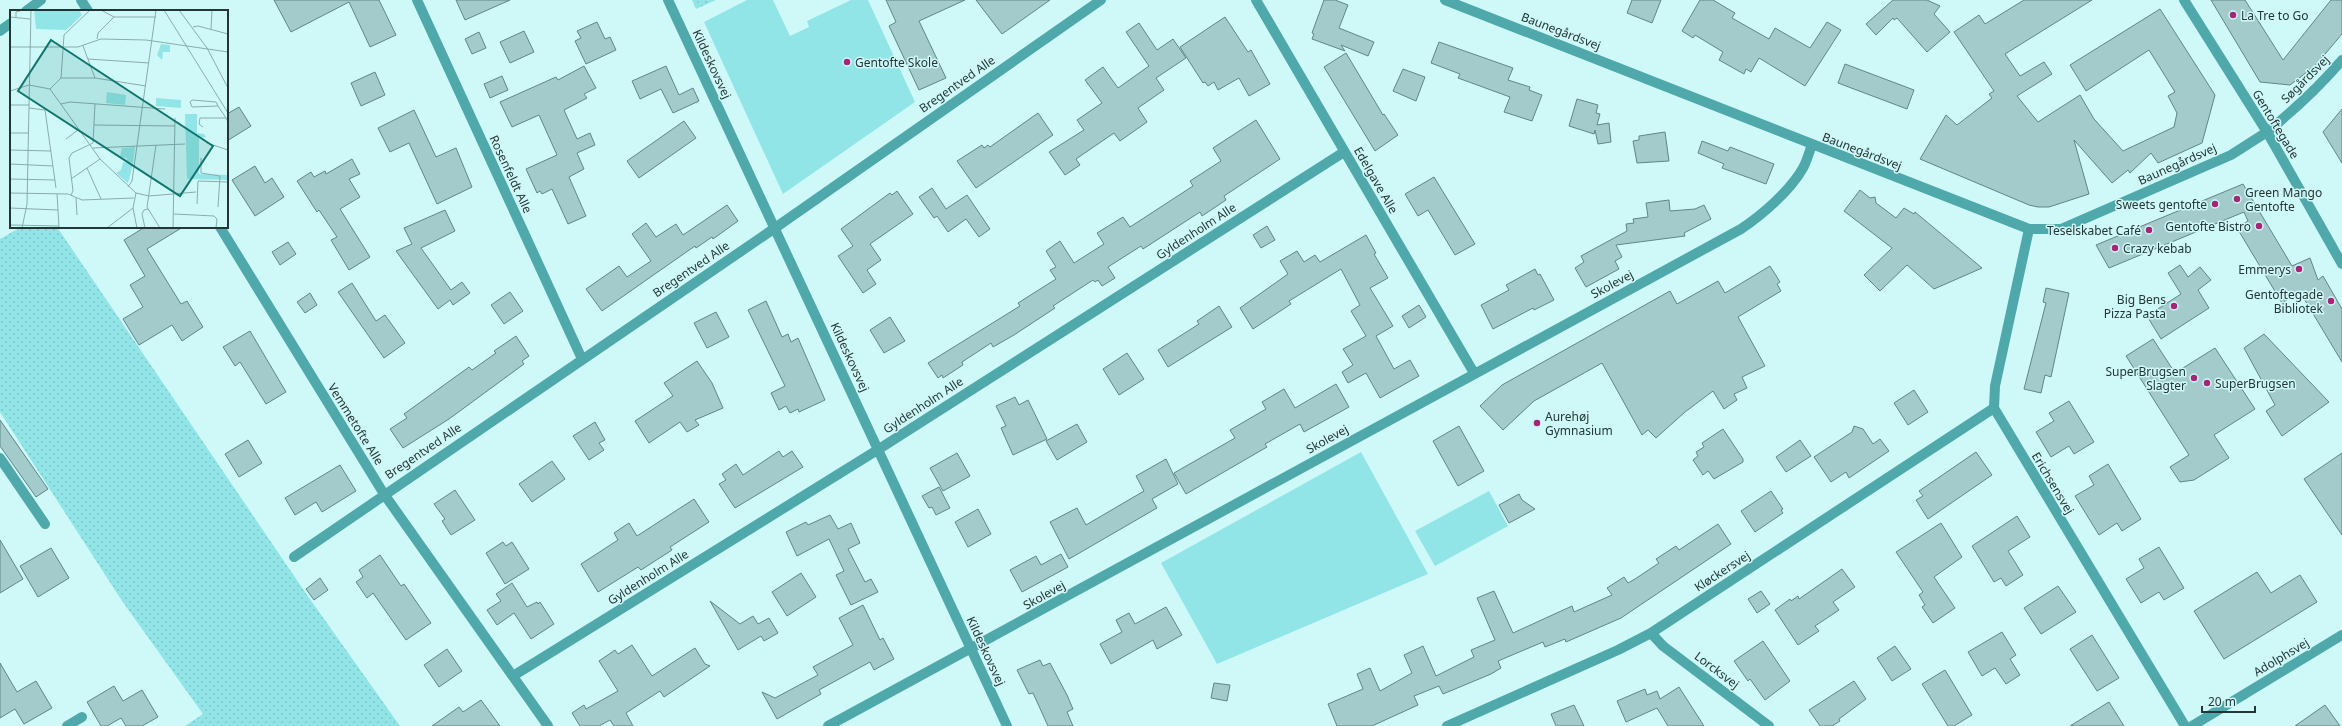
<svg xmlns="http://www.w3.org/2000/svg" width="2342" height="726" font-family="'Noto Sans',sans-serif">
  <style>
    .grass { fill: #92e5e7 }
    .park { fill: url(#park-dots) }
    .building { fill: #a3cbcc; stroke: #608687 }
    .lines { fill: none; stroke-linecap: round; stroke-linejoin: round }
    .minor { stroke: #4fa8aa; stroke-width: 10 }
    .tertiary { stroke: #4fa8aa; stroke-width: 10 }
    .poi-dot { fill: #a52676; stroke: #cff9f9; stroke-width: 1.5 }
    .labels { text-anchor: middle; dominant-baseline: central; stroke-width: 3; stroke-linejoin: round; paint-order: stroke }
    .poi-label { font-size: 12px; fill: #243535; stroke: #cff9f9; text-anchor: end }
    .street-label { font-size: 12px; fill: #243535; stroke: #cff9f9 }
    .inset-road { fill: none; stroke: #8babab; stroke-width: 1 }
    .view { fill: #0f766e; fill-opacity: 0.15; stroke: #0f766e; stroke-width: 2 }
    .inset-edge { fill: none; stroke: #243535; stroke-width: 2 }
  </style>
  <defs>
    <pattern id="park-dots" width="8" height="8" patternUnits="userSpaceOnUse"><rect width="8" height="8" fill="#92e5e7"/><path d="M2 2h.1M6 6h.1" fill="none" stroke="#7ec5c7" stroke-width="1.8" stroke-linecap="round"/></pattern>
  </defs>
  <rect width="100%" height="100%" fill="#cff9f9"/>
  <!-- grass -->
  <path class="grass" d="M747 0H773L790 36 809 27 807 21 851 0H868L915 102 783 194 704 22Z
    M1361 452 1428 574 1217 664 1161 563Z
    M1489 491 1508 526 1435 566 1415 531Z"/>
  <!-- park -->
  <path class="park" d="M692 0H716L696 9Z
    M21 227H57L305 592 400 726H185L203 714 122 601 0 412V239Z"/>
  <!-- building -->
  <path class="building" d="M274 0H379L396 35 370 47 349 2 291 32Z
    M456 0H510L465 20Z
    M886 0H965L919 21 946 78 919 90 889 26 896 22Z
    M976 0H1050L1002 34Z
    M1324 0H1335L1348 5 1339 28 1374 42 1368 56 1341 45 1345 51 1312 39 1314 34 1312 33Z
    M1632 0H1661L1652 23 1627 13Z
    M1700 0H1713L1735 13 1732 18 1769 39 1775 28 1810 48 1827 22 1841 30 1805 86 1759 58 1751 72 1746 69 1744 74 1719 60 1723 52 1695 35 1693 38 1682 31Z
    M1893 0H1927L1940 6 1934 14 1950 32 1927 52 1897 18 1894 20 1893 18 1876 35 1866 24Z
    M2024 0H2092L2005 54 2020 76 2044 62 2052 74 2017 96 2038 122 2080 95 2094 119 2123 151 2174 127 2177 113 2168 96 2175 92 2149 50 2086 91 2070 65 2160 9 2215 95 2202 143 2158 163 2151 153 2130 173 2128 170 2112 183 2074 140 2089 194 2049 207H2038L2029 205 1920 159 1946 115 1957 125 1992 98 1989 94 1994 91 1954 32 1979 15 1985 24Z
    M2211 0H2245L2283 60 2331 0H2342V34L2315 66 2290 85 2260 82Z
    M1225 17 1248 52 1251 50 1270 84 1249 96 1239 78 1218 90 1214 82 1208 86 1205 82 1203 83 1180 47Z
    M597 22 605 39 610 37 616 50 586 64 575 41 581 38 577 31Z
    M1139 23 1157 50 1173 39 1186 58 1156 78 1164 90 1138 108 1147 122 1120 141 1114 133 1076 159 1080 165 1065 175 1049 152 1084 130 1077 120 1102 103 1085 80 1103 67 1118 88 1149 66 1126 32Z
    M524 31 534 52 510 63 500 42Z
    M479 32 486 48 472 54 465 39Z
    M1439 42 1513 68 1508 80 1530 87 1529 90 1542 95 1532 121 1504 112 1510 97 1458 78 1460 74 1431 63Z
    M1346 53 1383 115 1384 114 1398 135 1375 151 1324 67Z
    M1845 64 1914 90 1907 109 1838 83Z
    M584 66 596 88 584 94 587 98 564 110 577 139 590 133 595 145 577 153 584 169 569 177 586 216 568 224 552 189 542 194 540 191 537 193 526 169 557 155 539 115 512 127 500 102 556 77 558 80Z
    M666 66 679 95 693 88 699 101 673 113 661 89 640 99 632 81Z
    M1403 69 1425 77 1416 101 1393 91Z
    M375 72 385 95 361 106 351 83Z
    M502 76 508 90 490 98 484 84Z
    M1577 99 1598 105 1596 113 1600 114 1597 125 1609 123 1611 142 1598 144 1595 130 1594 134 1569 126Z
    M239 107 251 126 227 141V114Z
    M2342 109V163L2323 132Z
    M414 110 436 157 456 148 472 187 437 204 409 143 390 152 378 128Z
    M1038 113 1053 135 976 188 957 161 982 145 984 148 988 145 990 147Z
    M1256 120 1280 159 1224 196 1226 200 1202 216 1200 212 1143 249 1141 246 1108 267 1115 278 1102 286 1098 280 1095 282 1093 280 1053 306 1055 308 1014 335 993 347 991 343 962 362 963 365 943 378 942 375 938 378 928 363 1020 306 1018 303 1056 279 1050 270 1056 267 1046 251 1060 241 1074 263 1104 244 1097 233 1123 217 1130 227 1193 186 1190 181 1221 161 1213 148Z
    M684 121 696 138 639 178 627 161Z
    M1665 132 1669 161 1637 163 1633 141 1639 140V136Z
    M1702 141 1728 151 1730 147 1774 164 1766 184 1722 168 1724 164 1698 153Z
    M352 159 360 174 349 179 360 197 340 209 370 257 349 270 331 240 337 237 319 210 317 212 297 181 311 172 314 177 325 171 326 174Z
    M255 166 265 183 272 178 284 197 255 216 232 180Z
    M1434 177 1475 244 1455 255 1428 210 1418 216 1405 194Z
    M2243 184 2292 266 2310 258 2318 280 2323 276 2342 309V362L2300 292 2282 303 2237 228 2248 221 2244 212 2109 268 2096 245Z
    M932 188 946 209 967 195 990 229 979 237 966 219 948 232 937 216 934 218 919 197Z
    M1860 190 1870 198 1875 197 1876 203 1896 218 1904 208 1914 214 1915 212 1982 268 1934 289 1907 265 1880 291 1864 275 1892 248 1844 211Z
    M897 191 913 214 870 244 881 260 867 270 876 284 863 293 838 256 853 246 841 229 890 193 892 195Z
    M1669 200 1670 211 1695 209 1704 205 1711 219 1684 233 1685 236 1616 245 1622 257 1615 261 1619 269 1586 287 1575 268 1584 262 1581 256 1627 231 1626 224 1634 223 1633 219 1648 217 1646 203Z
    M727 205 738 221 713 239 712 237 696 248 695 246 602 311 586 289 619 266 627 277 651 261 632 234 646 223 656 237 676 224 683 235Z
    M445 210 455 231 421 248 451 290 462 282 470 293 453 305 450 300 438 309 396 251 412 244 404 228Z
    M1267 226 1275 240 1261 248 1253 235Z
    M145 227H183L147 249 181 304 187 301 203 327 182 341 172 325 139 345 123 319 143 307 130 285 145 276 124 240Z
    M1366 235 1376 253 1374 254 1388 278 1370 288 1393 326 1376 336 1394 369 1410 360 1419 376 1380 398 1366 373 1348 383 1342 372 1353 365 1343 349 1366 336 1351 311 1360 305 1341 269 1289 301 1291 304 1253 329 1240 308 1288 274 1280 261 1297 251 1304 262 1315 255 1320 262Z
    M288 242 296 254 280 265 272 252Z
    M2180 265 2188 277 2200 267 2211 280 2198 290 2209 308 2161 339 2147 316 2181 294 2168 273Z
    M1770 266 1780 282 1777 284 1781 291 1738 317 1765 366 1742 377 1747 388 1734 394 1737 400 1724 409 1713 391 1685 412 1656 438 1648 430 1642 435 1602 363 1534 401 1503 430 1480 406 1502 385 1670 291 1677 304 1718 281 1725 293Z
    M1535 269 1538 275 1540 274 1554 300 1534 310 1533 308 1493 329 1481 305 1509 290 1506 285Z
    M352 283 376 321 385 315 405 343 384 358 338 292Z
    M2046 288 2069 293 2051 377 2045 375 2041 393 2024 389 2046 303 2043 302Z
    M510 292 523 311 504 324 491 305Z
    M310 293 317 305 305 313 297 302Z
    M766 301 782 337 788 334 791 342 798 338 825 400 799 412 798 409 790 413 786 406 779 410 771 393 785 386 748 310Z
    M1419 305 1426 317 1409 328 1402 316Z
    M1219 306 1232 327 1168 367 1158 350 1199 324 1197 321Z
    M716 312 729 337 707 348 694 323Z
    M890 317 905 341 884 353 870 330Z
    M250 331 286 392 266 404 240 362 235 366 223 347Z
    M2264 334 2329 402 2282 436 2266 411 2275 405 2244 348Z
    M516 336 529 356 522 361 524 364 449 419 403 448 390 429 407 418 404 414 469 367 472 370 496 353 494 351Z
    M2153 339 2175 373 2215 348 2255 409 2214 435 2229 458 2194 480 2180 482 2170 467 2189 455 2126 356Z
    M1127 353 1144 379 1119 395 1103 369Z
    M697 361 712 383 723 408 695 420 699 425 687 432 680 422 649 443 635 421 673 396 664 383Z
    M1336 384 1349 407 1304 432 1300 424 1265 444 1267 447 1186 494 1174 473 1235 438 1230 430 1266 409 1262 402 1284 389 1295 408Z
    M1914 390 1928 412 1908 425 1894 403Z
    M1015 397 1019 405 1028 400 1047 439 1013 455 1001 428 1006 426 996 406Z
    M2069 401 2094 442 2074 454 2069 446 2051 457 2036 432 2054 421 2049 413Z
    M0 420 48 489 36 497 0 446Z
    M595 422 605 440 599 443 604 450 589 460 573 436Z
    M1077 424 1087 442 1057 460 1046 441Z
    M1459 426 1484 471 1458 486 1433 441Z
    M1854 426 1863 429 1873 444 1880 439 1889 451 1849 478 1846 472 1831 482 1814 457 1852 432Z
    M1723 429 1743 459V462L1714 479 1708 471 1703 475 1693 460 1698 456 1696 452 1704 447 1702 443Z
    M248 440 262 463 239 477 225 454Z
    M1800 440 1811 456 1786 472 1776 457Z
    M779 451 783 457 792 451 803 467 735 508 719 484 726 480 722 474 736 464 743 475Z
    M1976 452 1992 475 1928 519 1916 500 1923 496 1919 491Z
    M957 453 970 476 943 491 930 468Z
    M2342 453V535L2304 479Z
    M1166 459 1178 484 1152 499 1157 508 1069 559 1050 522 1077 508 1086 525 1144 491 1136 476Z
    M552 461 565 479 532 502 519 484Z
    M2108 464 2141 519 2122 531 2117 523 2099 535 2075 496 2094 485 2089 476Z
    M340 465 356 491 322 512 316 502 295 515 285 498Z
    M939 487 950 508 936 515 932 507 929 508 922 496Z
    M455 490 475 520 451 535 442 521 445 519 434 504Z
    M1771 491 1783 509 1781 510 1783 513 1755 532 1741 511Z
    M1519 494 1522 500 1535 509 1509 523 1499 505Z
    M694 499 709 522 670 547 672 550 641 570 638 567 598 592 581 564 618 540 614 533 629 523 637 536Z
    M978 509 991 534 968 547 955 522Z
    M830 515 838 529 851 523 860 543 848 549 865 582 871 579 878 592 851 605 836 575 844 571 829 539 797 556 786 532 806 522 808 525Z
    M2017 516 2030 537 2008 551 2023 575 2006 586 2001 578 1994 582 1972 546Z
    M1941 523 1962 557 1934 577 1955 608 1933 623 1922 607 1925 605 1919 595 1923 592 1896 552Z
    M1718 524 1731 544 1621 618 1566 642 1565 639 1545 647 1543 642 1498 661 1501 668 1491 674 1443 694 1439 686 1414 696 1418 705 1372 726H1337L1328 704 1363 689 1357 674 1370 668 1380 691 1412 673 1404 655 1423 646 1436 676 1474 657 1471 650 1495 640 1477 598 1494 591 1513 633 1572 606 1574 612 1612 595 1607 588 1624 577 1628 583 1635 579 1659 563 1656 559 1676 546 1679 550Z
    M0 540 23 579 0 593Z
    M503 542 506 546 512 542 529 569 505 584 486 553Z
    M2159 547 2184 588 2164 600 2159 592 2141 603 2126 579 2144 568 2139 559Z
    M51 548 69 578 38 597 20 566Z
    M1061 554 1068 567 1022 592 1010 570 1036 556 1041 565Z
    M380 555 401 586 404 584 431 623 406 640 373 593 367 598 356 582 363 577 359 570Z
    M1842 569 1855 587 1833 602 1839 610 1815 626 1819 631 1798 645 1775 610 1790 599 1791 601 1798 596 1799 599Z
    M2257 572 2271 593 2300 575 2317 602 2224 659 2194 611Z
    M801 573 816 597 787 616 772 592Z
    M320 578 328 590 314 600 306 589Z
    M512 583 527 607 537 602 538 604 540 602 554 624 531 639 514 613 497 625 487 610 501 601 496 594Z
    M2058 586 2076 612 2041 634 2024 608Z
    M1761 591 1770 604 1757 613 1748 599Z
    M710 601 740 624 753 616 758 624 769 618 778 633 764 641 761 636 738 650Z
    M863 605 880 640 883 638 894 659 874 670 870 662 819 690 821 694 777 719 762 692 775 698 818 675 813 667 853 645 839 618Z
    M1166 607 1182 635 1157 649 1153 640 1111 664 1100 644 1122 632 1116 620 1129 613 1135 624Z
    M2002 632 2016 655 2010 659 2020 675 2006 684 1995 668 1982 676 1968 652Z
    M2092 635 2119 678 2097 691 2070 649Z
    M1763 641 1790 681 1765 700 1750 679 1748 681 1734 661Z
    M632 645 652 676 695 648 705 664 710 666 664 697 660 691 626 713 633 726H614L610 720 599 726H580L572 713 584 705 586 709 618 691 599 661 615 650 618 654Z
    M1895 646 1911 669 1892 681 1877 658Z
    M447 649 462 671 439 687 424 665Z
    M1040 660 1043 666 1050 663 1067 695 1073 709 1067 712 1073 726H1048L1033 693 1029 694 1017 670Z
    M0 663 17 692 36 681 52 708 24 724 15 709 0 718Z
    M1945 670 1972 715 1954 726H1948L1922 684Z
    M1854 681 1866 699 1839 719 1840 721 1832 726H1820L1809 710Z
    M1214 683 1230 685 1227 701 1211 698Z
    M114 686 123 701 142 690 158 717 142 726H126L121 718 107 726H101L87 702Z
    M1679 687 1704 726H1668L1657 708 1626 722 1617 701 1645 689 1647 695 1657 691 1660 699Z
    M481 700 500 726H432L459 707 463 712Z
    M2109 702 2124 726H2070Z
    M1574 705 1584 726H1556L1551 714Z
    M2325 705 2340 726H2295Z"/>
  <g class="lines">
    <!-- minor -->
    <path class="minor" d="M81 0 88 11
      M417 0 582 359
      M668 0 1007 726
      M1256 0 1474 373
      M26 11 41 0
      M0 31 11 23
      M2267 132C2294 110 2319 87 2342 60
      M220 227 384 494 548 726
      M2029 229 1995 386 1994 408 2185 726
      M0 458 45 524
      M294 557 775 228 1101 0
      M1651 633 1663 646 1769 726
      M513 676 879 449 1344 152
      M67 726 82 717
      M828 726 1741 229C1762 215 1790 191 1803 168 1807 161 1809 152 1812 145
      M1447 726 1618 650 1651 633 1994 408"/>
    <!-- tertiary -->
    <path class="tertiary" d="M1445 0 2029 229H2061L2231 155 2267 132
      M2184 0 2267 132 2342 264
      M2192 726 2342 635"/>
  </g>
  <!-- markers -->
  <g class="poi-dot">
    <circle cx="2233" cy="15" r="4"/>
    <circle cx="847" cy="62" r="4"/>
    <circle cx="2237" cy="199" r="4"/>
    <circle cx="2215" cy="204" r="4"/>
    <circle cx="2259" cy="226" r="4"/>
    <circle cx="2149" cy="230" r="4"/>
    <circle cx="2115" cy="248" r="4"/>
    <circle cx="2299" cy="269" r="4"/>
    <circle cx="2331" cy="301" r="4"/>
    <circle cx="2174" cy="306" r="4"/>
    <circle cx="2194" cy="378" r="4"/>
    <circle cx="2207" cy="383" r="4"/>
    <circle cx="1537" cy="423" r="4"/>
  </g>
  <g class="labels">
    <!-- poi labels -->
    <g class="poi-label">
      <text x="2241" y="15" text-anchor="start">La Tre to Go</text>
      <text x="855" y="62" text-anchor="start">Gentofte Skole</text>
      <text x="2245" y="192" text-anchor="start">Green Mango<tspan x="2245" dy="14">Gentofte</tspan></text>
      <text x="2207" y="204">Sweets gentofte</text>
      <text x="2251" y="226">Gentofte Bistro</text>
      <text x="2141" y="230">Teselskabet Café</text>
      <text x="2123" y="248" text-anchor="start">Crazy kebab</text>
      <text x="2291" y="269">Emmerys</text>
      <text x="2323" y="294">Gentoftegade<tspan x="2323" dy="14">Bibliotek</tspan></text>
      <text x="2166" y="299">Big Bens<tspan x="2166" dy="14">Pizza Pasta</tspan></text>
      <text x="2186" y="371">SuperBrugsen<tspan x="2186" dy="14">Slagter</tspan></text>
      <text x="2215" y="383" text-anchor="start">SuperBrugsen</text>
      <text x="1545" y="416" text-anchor="start">Aurehøj<tspan x="1545" dy="14">Gymnasium</tspan></text>
    </g>
    <!-- street labels -->
    <g class="street-label">
      <text transform="translate(1561 31) rotate(21)">Baunegårdsvej</text>
      <text transform="translate(712 64) rotate(65)">Kildeskovsvej</text>
      <text transform="translate(2305 79) rotate(-45)">Søgårdsvej</text>
      <text transform="translate(957 84) rotate(-35)">Bregentved Alle</text>
      <text transform="translate(2276 124) rotate(59)">Gentoftegade</text>
      <text transform="translate(1862 151) rotate(21)">Baunegårdsvej</text>
      <text transform="translate(2177 164) rotate(-24)">Baunegårdsvej</text>
      <text transform="translate(511 174) rotate(65)">Rosenfeldt Alle</text>
      <text transform="translate(1376 180) rotate(60)">Edelgave Alle</text>
      <text transform="translate(1196 231) rotate(-33)">Gyldenholm Alle</text>
      <text transform="translate(691 269) rotate(-34)">Bregentved Alle</text>
      <text transform="translate(1612 284) rotate(-28)">Skolevej</text>
      <text transform="translate(850 357) rotate(65)">Kildeskovsvej</text>
      <text transform="translate(923 405) rotate(-33)">Gyldenholm Alle</text>
      <text transform="translate(356 424) rotate(58)">Vemmetofte Alle</text>
      <text transform="translate(1327 439) rotate(-29)">Skolevej</text>
      <text transform="translate(423 451) rotate(-34)">Bregentved Alle</text>
      <text transform="translate(2053 483) rotate(59)">Erichsensvej</text>
      <text transform="translate(1722 571) rotate(-33)">Kløckersvej</text>
      <text transform="translate(648 577) rotate(-32)">Gyldenholm Alle</text>
      <text transform="translate(1044 595) rotate(-29)">Skolevej</text>
      <text transform="translate(986 651) rotate(65)">Kildeskovsvej</text>
      <text transform="translate(2281 657) rotate(-31)">Adolphsvej</text>
      <text transform="translate(1717 670) rotate(37)">Lorcksvej</text>
    </g>
  </g>
  <!-- overview -->
  <g transform="translate(10 10)">
    <rect width="218" height="218" fill="#cff9f9"/>
    <path d="M151 34 160 35V42H153L152 50 147 45ZM97 82 116 85 115 95 96 93ZM146 88 171 90V98L146 96ZM125 137 123 153 117 152V148L110 147 112 138Z" fill="#92e5e7"/>
    <path d="M24 0H69L72 5 56 20 26 19Z" fill="#92e5e7"/>
    <path d="M175 104H187V123L194 124 196 127 189 128V164L218 165V170L177 169ZM113 152 123 154 118 173 106 163 111 160Z" fill="#92e5e7"/>
    <path class="inset-road" d="M91 0 104 7H146M154 0 218 103M169 0 197 38 218 78M0 7 20 9M6 7V2L13 0M183 17 188 16 218 24M201 19 202 0M87 29 88 23 104 7M73 36 85 68M0 37H68L91 29 136 30 218 42M78 49 139 53M51 68H85L136 76M40 79 51 68 54 25 80 0M0 81 19 75 40 79 90 149 126 183 139 186 186 182M51 94 60 92 155 99M0 95H19M208 96 182 97 180 92 182 90 206 92 208 96 216 108 218 112M19 98 35 100 46 178M84 115 165 116M193 117 189 114 190 108H216M0 123H19M56 129 69 119M197 133 218 140M146 135 137 197 150 218M83 138 175 134M0 140 41 141M191 148V163L210 166 208 197M0 154 43 156M77 158 91 189M0 169 45 170M61 169 90 149M118 177 122 171 146 0M0 183 58 184 72 190 124 188M126 183 123 198 127 218M47 184 49 217M61 185 63 181 59 148 62 143 83 133 85 94M66 188 67 205M187 194 188 171 218 172M0 198 48 200M164 204 204 206 207 209 206 218M0 215 49 216M12 218 17 194 21 0M97 218 123 198M135 218 132 204 134 200 138 199M163 218 165 108"/>
    <path class="view" d="M41 30 203 136 170 186 8 81Z"/>
    <rect width="218" height="218" class="inset-edge"/>
  </g>
  <!-- scale -->
  <path d="M2202 706v6h53v-6" fill="none" stroke="#243535" stroke-width="2"/>
  <text x="2208" y="706" font-size="12" fill="#243535" stroke="#cff9f9" stroke-width="3" paint-order="stroke">20 m</text>
</svg>
